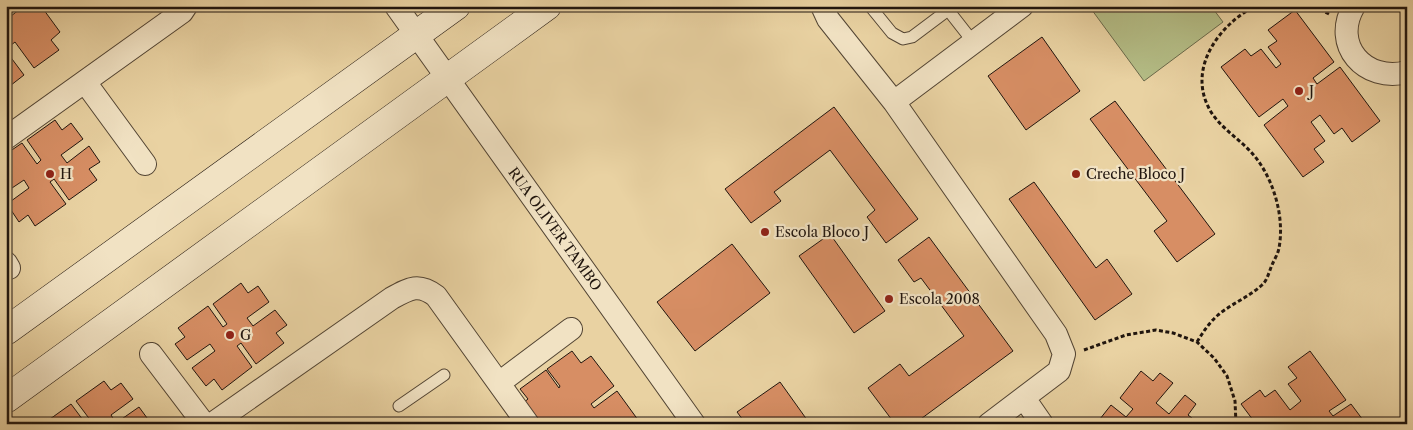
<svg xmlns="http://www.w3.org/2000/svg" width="1413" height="430" font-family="'Libre Caslon Text',serif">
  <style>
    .green { fill: #b4bd86; stroke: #6a694a }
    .building { fill: #d78e64; stroke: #20150e }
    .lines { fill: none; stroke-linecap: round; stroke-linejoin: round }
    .lane-casing { stroke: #524433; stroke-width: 13 }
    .street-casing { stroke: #524433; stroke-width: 24 }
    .secondary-casing { stroke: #20150e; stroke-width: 29 }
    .path { stroke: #20150e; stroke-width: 3; stroke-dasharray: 4 2.5; stroke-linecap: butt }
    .lane { stroke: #f1e2c3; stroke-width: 11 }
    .street { stroke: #f1e2c3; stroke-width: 22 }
    .secondary { stroke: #f1e2c3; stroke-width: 28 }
    .poi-dot { fill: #8f2418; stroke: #f1e2c3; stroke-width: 2 }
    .labels { text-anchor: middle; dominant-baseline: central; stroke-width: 4.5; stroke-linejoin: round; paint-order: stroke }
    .poi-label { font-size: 14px; fill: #20150e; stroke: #f1e2c3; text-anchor: start }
    .street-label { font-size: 14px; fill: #20150e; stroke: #f1e2c3 }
  </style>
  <rect width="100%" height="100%" fill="#e9d2a2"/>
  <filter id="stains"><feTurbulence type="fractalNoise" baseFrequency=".004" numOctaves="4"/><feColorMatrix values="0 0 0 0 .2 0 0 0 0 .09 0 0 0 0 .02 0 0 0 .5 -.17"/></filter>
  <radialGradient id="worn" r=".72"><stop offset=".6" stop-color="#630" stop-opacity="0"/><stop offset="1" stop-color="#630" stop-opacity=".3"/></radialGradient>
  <!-- green -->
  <path class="green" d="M1089 6H1211L1223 22 1144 81Z"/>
  <!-- building -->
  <path class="building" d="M24 6H41L60 32 51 40 59 50 34 68 15 42 6 49V9L11 16Z
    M1295 10 1334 62 1313 78 1317 84 1340 67 1380 121 1352 142 1342 128 1334 134 1320 115 1311 122 1325 141 1314 149 1324 162 1303 177 1264 125 1288 106 1283 99 1259 117 1221 67 1245 49 1251 56 1261 49 1276 68 1281 64 1268 47 1277 41 1268 30Z
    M1042 37 1080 91 1026 130 988 76Z
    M6 51 24 75 6 89Z
    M1115 101 1215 234 1177 262 1154 231 1167 221 1090 119Z
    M834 107 918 219 886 243 867 217 875 210 830 150 774 192 781 201 751 223 725 189Z
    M55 120 62 130 71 123 83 139 61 155 67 163 89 146 100 162 89 169 97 180 69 200 54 179 50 182 66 204 35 226 28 215 19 222 7 204 29 188 24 180 6 192V154L22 143 37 164 41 160 27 140Z
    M1034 182 1096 268 1107 259 1132 294 1095 320 1009 199Z
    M830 234 885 311 854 333 799 256Z
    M929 237 1013 351 914 424H895L868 388 900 364 909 376 964 336 921 278 914 282 898 260Z
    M732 244 770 293 695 351 657 302Z
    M241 283 248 293 258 286 269 302 247 318 253 326 275 310 287 325 276 333 284 343 256 364 241 343 237 346 252 367 222 390 214 379 206 386 192 368 215 351 210 344 187 360 175 344 185 337 178 328 208 306 223 327 227 324 213 304Z
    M572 351 581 363 591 356 614 386 591 404 594 408 617 391 641 424H530L518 407 528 399 520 389 546 370 559 388 560 386 547 369Z
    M1310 351 1346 400 1329 411 1333 416 1351 404 1366 424H1256L1241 404 1260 390 1265 397 1275 390 1290 410 1301 401 1288 384 1297 378 1288 367Z
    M1141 371 1153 381 1160 373 1173 383 1156 403 1169 414 1185 395 1196 404 1188 415 1197 422 1196 424H1096L1111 405 1126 417 1133 409 1120 398Z
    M104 381 111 390 121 383 133 399 111 415 116 423 139 407 150 422 148 424H87L91 421 76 401Z
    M780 382 810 424H746L737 412Z
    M71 404 86 424H43Z"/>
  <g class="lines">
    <defs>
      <path id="lane" d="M870 6 892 33 903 39 912 37 948 10
        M945 6 974 43
        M399 406 444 375"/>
      <path id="street" d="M396 6 694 424
        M822 6 828 19 894 102 1056 334 1064 354 1059 371 989 424
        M1354 6C1331 45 1365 83 1407 72
        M85 82 145 164
        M894 102 1022 6
        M6 138 182 12 186 6
        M6 263 9 268
        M151 354 204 424
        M499 383 571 329
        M1024 398 1042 424
        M212 424 392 298C410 288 419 283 436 296L528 424"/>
      <path id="secondary" d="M6 331 456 6
        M6 399 547 6"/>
    </defs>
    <!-- lane casing -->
    <use href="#lane" class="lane-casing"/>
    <!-- street casing -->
    <use href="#street" class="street-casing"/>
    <!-- secondary casing -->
    <use href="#secondary" class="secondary-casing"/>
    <!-- path -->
    <path class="path" d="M1314 6 1329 14
      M1197 342C1203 332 1209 323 1218 315 1231 304 1249 297 1262 285 1267 281 1269 272 1272 265 1274 260 1278 254 1279 248 1285 216 1273 176 1251 152 1239 139 1224 130 1213 115 1188 78 1209 38 1242 14 1247 10 1254 9 1259 6
      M1084 350 1126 335 1156 330 1173 333 1197 342 1214 358 1227 376 1235 401 1236 424"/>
    <!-- lane -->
    <use href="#lane" class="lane"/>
    <!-- street -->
    <use href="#street" class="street"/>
    <!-- secondary -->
    <use href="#secondary" class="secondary"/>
  </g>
  <!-- markers -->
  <g class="poi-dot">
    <circle cx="1299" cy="91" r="5"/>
    <circle cx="50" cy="174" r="5"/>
    <circle cx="1076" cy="174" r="5"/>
    <circle cx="765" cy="232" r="5"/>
    <circle cx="889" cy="299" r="5"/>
    <circle cx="230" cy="335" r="5"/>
  </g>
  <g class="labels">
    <!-- poi labels -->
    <g class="poi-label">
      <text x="1309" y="91">J</text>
      <text x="60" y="174">H</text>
      <text x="1086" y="174">Creche Bloco J</text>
      <text x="775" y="232">Escola Bloco J</text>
      <text x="899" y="299">Escola 2008</text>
      <text x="240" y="335">G</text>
    </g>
    <!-- street labels -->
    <g class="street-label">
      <text transform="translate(555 229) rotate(54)">RUA OLIVER TAMBO</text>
    </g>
  </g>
  <!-- margin -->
  <rect width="1413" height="430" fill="none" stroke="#e9d2a2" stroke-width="25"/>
  <rect x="8" y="8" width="1398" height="415" fill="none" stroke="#20150e" stroke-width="2.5"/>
  <rect x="12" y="12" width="1388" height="405" fill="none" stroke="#20150e"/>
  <rect width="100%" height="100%" filter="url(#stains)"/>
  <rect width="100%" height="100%" fill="url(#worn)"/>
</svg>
